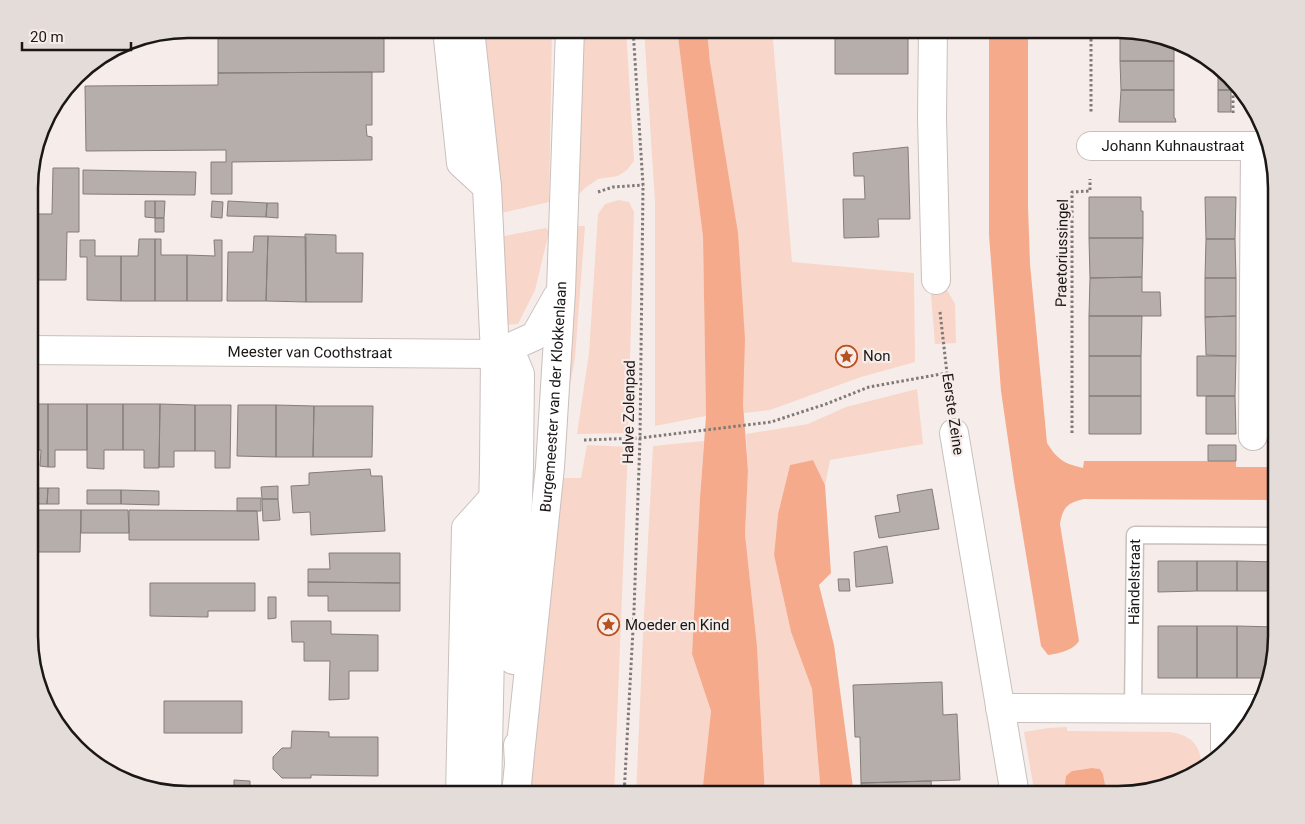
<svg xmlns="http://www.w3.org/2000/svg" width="1305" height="824" font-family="Roboto,sans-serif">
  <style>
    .green { fill: #f8d6c9 }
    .water { fill: #f6aa8c }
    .building { fill: #b6aeaa; stroke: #847d7a }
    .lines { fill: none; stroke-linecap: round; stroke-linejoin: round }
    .lane-casing { stroke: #c8c0bd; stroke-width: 19 }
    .street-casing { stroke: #c8c0bd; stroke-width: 30 }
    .secondary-casing { stroke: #c8c0bd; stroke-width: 30 }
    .path { stroke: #7f7977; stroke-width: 3; stroke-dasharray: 2.5 2.5; stroke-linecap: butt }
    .lane { stroke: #fff; stroke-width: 16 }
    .street { stroke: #fff; stroke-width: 28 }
    .secondary { stroke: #fff; stroke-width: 28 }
    .labels { text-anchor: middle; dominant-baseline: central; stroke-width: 4.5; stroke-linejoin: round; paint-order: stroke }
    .street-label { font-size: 15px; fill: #1a1716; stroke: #f6edea }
    .poi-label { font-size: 15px; fill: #1a1716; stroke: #f6edea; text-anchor: start }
    .rim { fill: none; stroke: #1a1716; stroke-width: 2.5 }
  </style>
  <rect width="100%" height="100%" fill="#f6edea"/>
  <!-- green -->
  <path class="green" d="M485 29H552L549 202 497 214 491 90Z
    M583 29H626L634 161 627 170 618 176 598 179 585 188 572 201Z
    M644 29H677L703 237 706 416 655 426V202Z
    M707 29H772L792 262 914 273 915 362 861 377 770 410 744 413Z
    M619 200 629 202 634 212 628 433 577 434 589 353 598 214 605 204Z
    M570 226H585L575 358 559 445Z
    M546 228 549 232 535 290 518 324 504 325 499 237Z
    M942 281 955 304 956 343 935 344 930 283Z
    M917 389 923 444 830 460 825 485 813 460 790 465 778 514 774 555 791 632 812 689 821 795H765L757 646 745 534 748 471 746 434 808 424 846 407Z
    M704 441 700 498 692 654 711 711 702 795H636L643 635 653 446Z
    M587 445 628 447 614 795H523L555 478H581Z
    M1067 727V731L1169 732C1193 735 1201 746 1202 769 1194 777 1186 777 1175 777V781L1128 795H1107L1103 774 1100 769 1092 768 1072 771 1065 784 1067 795H1035L1024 732 1048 728Z"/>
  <!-- water -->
  <path class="water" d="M677 29H707L710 62 738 233 745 339 743 403 748 471 745 534 757 646 765 795H702L711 711 692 654 700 498 706 416 703 237Z
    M989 29H1028V206L1030 264 1047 443C1058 460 1063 463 1083 468L1084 461H1236V467H1276V500L1084 499C1067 503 1063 507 1060 524L1079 641C1072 651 1060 653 1048 655L1041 646 1014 481 1001 391 989 235Z
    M813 460 825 485 831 573 819 585 834 645 854 795H821L812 689 791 632 774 555 778 514 790 465Z
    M1092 768 1100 769 1103 774 1107 795H1067L1065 784 1066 776 1072 771Z"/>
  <!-- building -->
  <path class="building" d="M218 29H384V72L218 73Z
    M840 29H882V31H908V74H835V31H840Z
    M1120 31H1134L1168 37 1174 40V61H1120Z
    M1120 61H1174V90H1121Z
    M1218 69 1231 82V90H1218Z
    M372 72V125H366L367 136 372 137V160L232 162V194H211V162H226V150L86 151 85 86 218 85V73Z
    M1121 90H1174V118H1175L1176 122H1119Z
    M1218 90H1231V112H1218Z
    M908 147 910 219H878L879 237 844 238 843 199H865L864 176H854L853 153Z
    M53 168H79V232H67L66 280H30V214H52Z
    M83 170 196 172 195 195 83 194Z
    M1089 197H1141V211H1143V238H1089Z
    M1205 197H1236L1235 239H1206Z
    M145 201H155V218L145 217Z
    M155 201H165L164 218H155Z
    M212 201 223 202 222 218 211 217Z
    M228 201 267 203 266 217 227 216Z
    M267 203H278V218L266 217Z
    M155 218H164V232H155Z
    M305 234 336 235V253H363L362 302H306Z
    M254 236H268L266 301H227L228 252H253Z
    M268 236 306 237V302L266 301Z
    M1089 238H1143L1142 277 1090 278Z
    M139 239H155V301H121V256H138Z
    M155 239H161V255H187V301H155Z
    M1206 239H1235L1236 278H1205Z
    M80 240H95V256H121V301L87 300V257H80Z
    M214 240H222V301H187V255L215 256Z
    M1142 277V292H1160L1161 316H1089L1090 278Z
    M1205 278H1236V316L1205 317Z
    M1089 316H1142L1141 356H1089Z
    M1236 316V356L1206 355 1205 317Z
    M1089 356H1141V396H1089Z
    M1197 356H1236L1235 396H1197Z
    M1089 396H1141V434H1089Z
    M1206 396H1235L1236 434H1206Z
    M30 404H48V467L40 466 41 450H30Z
    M48 404H87V450H55V467H48Z
    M87 404H123V450H104V469L87 468Z
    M123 404H160L159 468H144V450H123Z
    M160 404 195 405V451H174V467H159Z
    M195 405H231L230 468H215V451H195Z
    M238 405H276V457L237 456Z
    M276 405 314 406 313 457H276Z
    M314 406H373L372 457H313Z
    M1208 445H1236V461H1208Z
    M370 469 371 476H382L385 531 311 535 310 512 293 513 291 486 309 485V473Z
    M278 486V499H262L261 487Z
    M36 488H48L47 504H36Z
    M48 488H59V504H47Z
    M932 489 939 529 879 538 875 516 900 512 897 495Z
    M87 490H121V504H87Z
    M121 490 159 491V505L121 504Z
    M237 498H261V511H237Z
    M262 499H278L280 520 263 521Z
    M30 510H81L80 552H30Z
    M81 510H128L129 533H81Z
    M129 510 257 511 259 540H129Z
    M887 546 893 583 856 587 854 552Z
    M329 553H400V583L308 582V569H330Z
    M1158 561H1197V591L1158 592Z
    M1197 561H1237V591H1197Z
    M1237 561 1276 562V591H1237Z
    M838 579H849L850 591H839Z
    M308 582 400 583V611H328V596H308Z
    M150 583H255V611H208V617L150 616Z
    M268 597H276V618L268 619Z
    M291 621H331V634L378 635V671H349V699L329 700 330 661H304V642H292Z
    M1158 626H1197V678H1158Z
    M1197 626H1237V678H1197Z
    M1237 626 1276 627V647L1265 678H1237Z
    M942 682 943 715 957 714 960 780 861 783 860 737H855L853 685Z
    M164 701H242V733H164Z
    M292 731 329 732V737H378V776L311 775V778H282L273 769V757L282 748H291Z
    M234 780 250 781V795H234Z
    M931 781 932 793 916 794V795H862L861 783Z
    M139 787H167V792Z"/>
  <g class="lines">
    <defs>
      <g id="lane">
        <path id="s1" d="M1133 708 1135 535 1276 536"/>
      </g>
      <g id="street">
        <path d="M447 29 461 163 487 187"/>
        <path d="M933 29 932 118 936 280"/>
        <path id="s2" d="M1091 146H1267"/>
        <path d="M954 433 1015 795"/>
        <path d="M1253 436 1255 146"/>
        <path d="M1000 708 1255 709"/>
        <path d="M1225 748V709"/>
        <path d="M460 795 466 528 494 497 508 496"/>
      </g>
      <g id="secondary">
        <path d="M470 29 487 187 495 354 494 466 487 795"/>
        <path id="s3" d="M30 350 495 354 535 336 557 297"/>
        <path d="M495 354 515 362 520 374 519 466 513 660"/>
        <path id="s4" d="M519 764 550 467 561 291 570 29"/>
        <path d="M516 795 519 764 518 745"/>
      </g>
    </defs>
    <!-- lane casing -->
    <use href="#lane" class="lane-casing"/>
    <!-- street casing -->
    <use href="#street" class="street-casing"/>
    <!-- secondary casing -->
    <use href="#secondary" class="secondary-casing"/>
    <!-- path -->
    <path class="path" d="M1091 29V113
      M1233 113V84
      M598 192 613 187 643 185
      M940 312 950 400
      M1072 433V192L1090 191V179
      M584 440 640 438 771 422 826 404 869 387 947 373
      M624 795 634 611 640 438 643 185 633 29"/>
    <!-- lane -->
    <use href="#lane" class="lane"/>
    <!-- street -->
    <use href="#street" class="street"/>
    <!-- secondary -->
    <use href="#secondary" class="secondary"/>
  </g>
  <!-- icons -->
  <defs>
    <symbol id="sight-ring" viewBox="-11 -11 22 22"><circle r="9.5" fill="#f6edea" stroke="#b65122" stroke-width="1.5"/><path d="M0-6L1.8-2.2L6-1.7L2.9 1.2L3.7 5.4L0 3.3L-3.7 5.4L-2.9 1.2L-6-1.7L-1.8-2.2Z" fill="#b65122"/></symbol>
  </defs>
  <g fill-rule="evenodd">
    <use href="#sight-ring" x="834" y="344" width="25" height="25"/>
    <use href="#sight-ring" x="596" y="612" width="25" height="25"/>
  </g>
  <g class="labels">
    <!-- street labels -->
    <g class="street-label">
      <text stroke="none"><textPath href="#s2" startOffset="82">Johann Kuhnaustraat</textPath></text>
      <text transform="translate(1062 253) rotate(-89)">Praetoriussingel</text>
      <text stroke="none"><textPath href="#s3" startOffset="280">Meester van Coothstraat</textPath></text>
      <text stroke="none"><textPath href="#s4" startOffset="369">Burgemeester van der Klokkenlaan</textPath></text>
      <text transform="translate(629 412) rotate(-89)">Halve Zolenpad</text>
      <text transform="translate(953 414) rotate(82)">Eerste Zeine</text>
      <text stroke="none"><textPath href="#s1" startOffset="126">Händelstraat</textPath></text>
    </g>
    <!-- poi labels -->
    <g class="poi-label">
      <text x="863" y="356">Non</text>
      <text x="625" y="625">Moeder en Kind</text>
    </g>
  </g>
  <!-- crop -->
  <path d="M0 0H1305V824H0ZM188 38H1118A150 150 0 0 1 1268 188V636A150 150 0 0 1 1118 786H188A150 150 0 0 1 38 636V188A150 150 0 0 1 188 38Z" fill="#e4dcd9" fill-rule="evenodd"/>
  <path class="rim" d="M188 38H1118A150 150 0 0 1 1268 188V636A150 150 0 0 1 1118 786H188A150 150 0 0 1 38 636V188A150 150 0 0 1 188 38Z"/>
  <!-- scale -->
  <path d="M22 42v8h109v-8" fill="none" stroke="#1a1716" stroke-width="2.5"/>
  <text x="30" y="42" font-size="15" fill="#1a1716" stroke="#f6edea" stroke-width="4" paint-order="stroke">20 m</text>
</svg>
